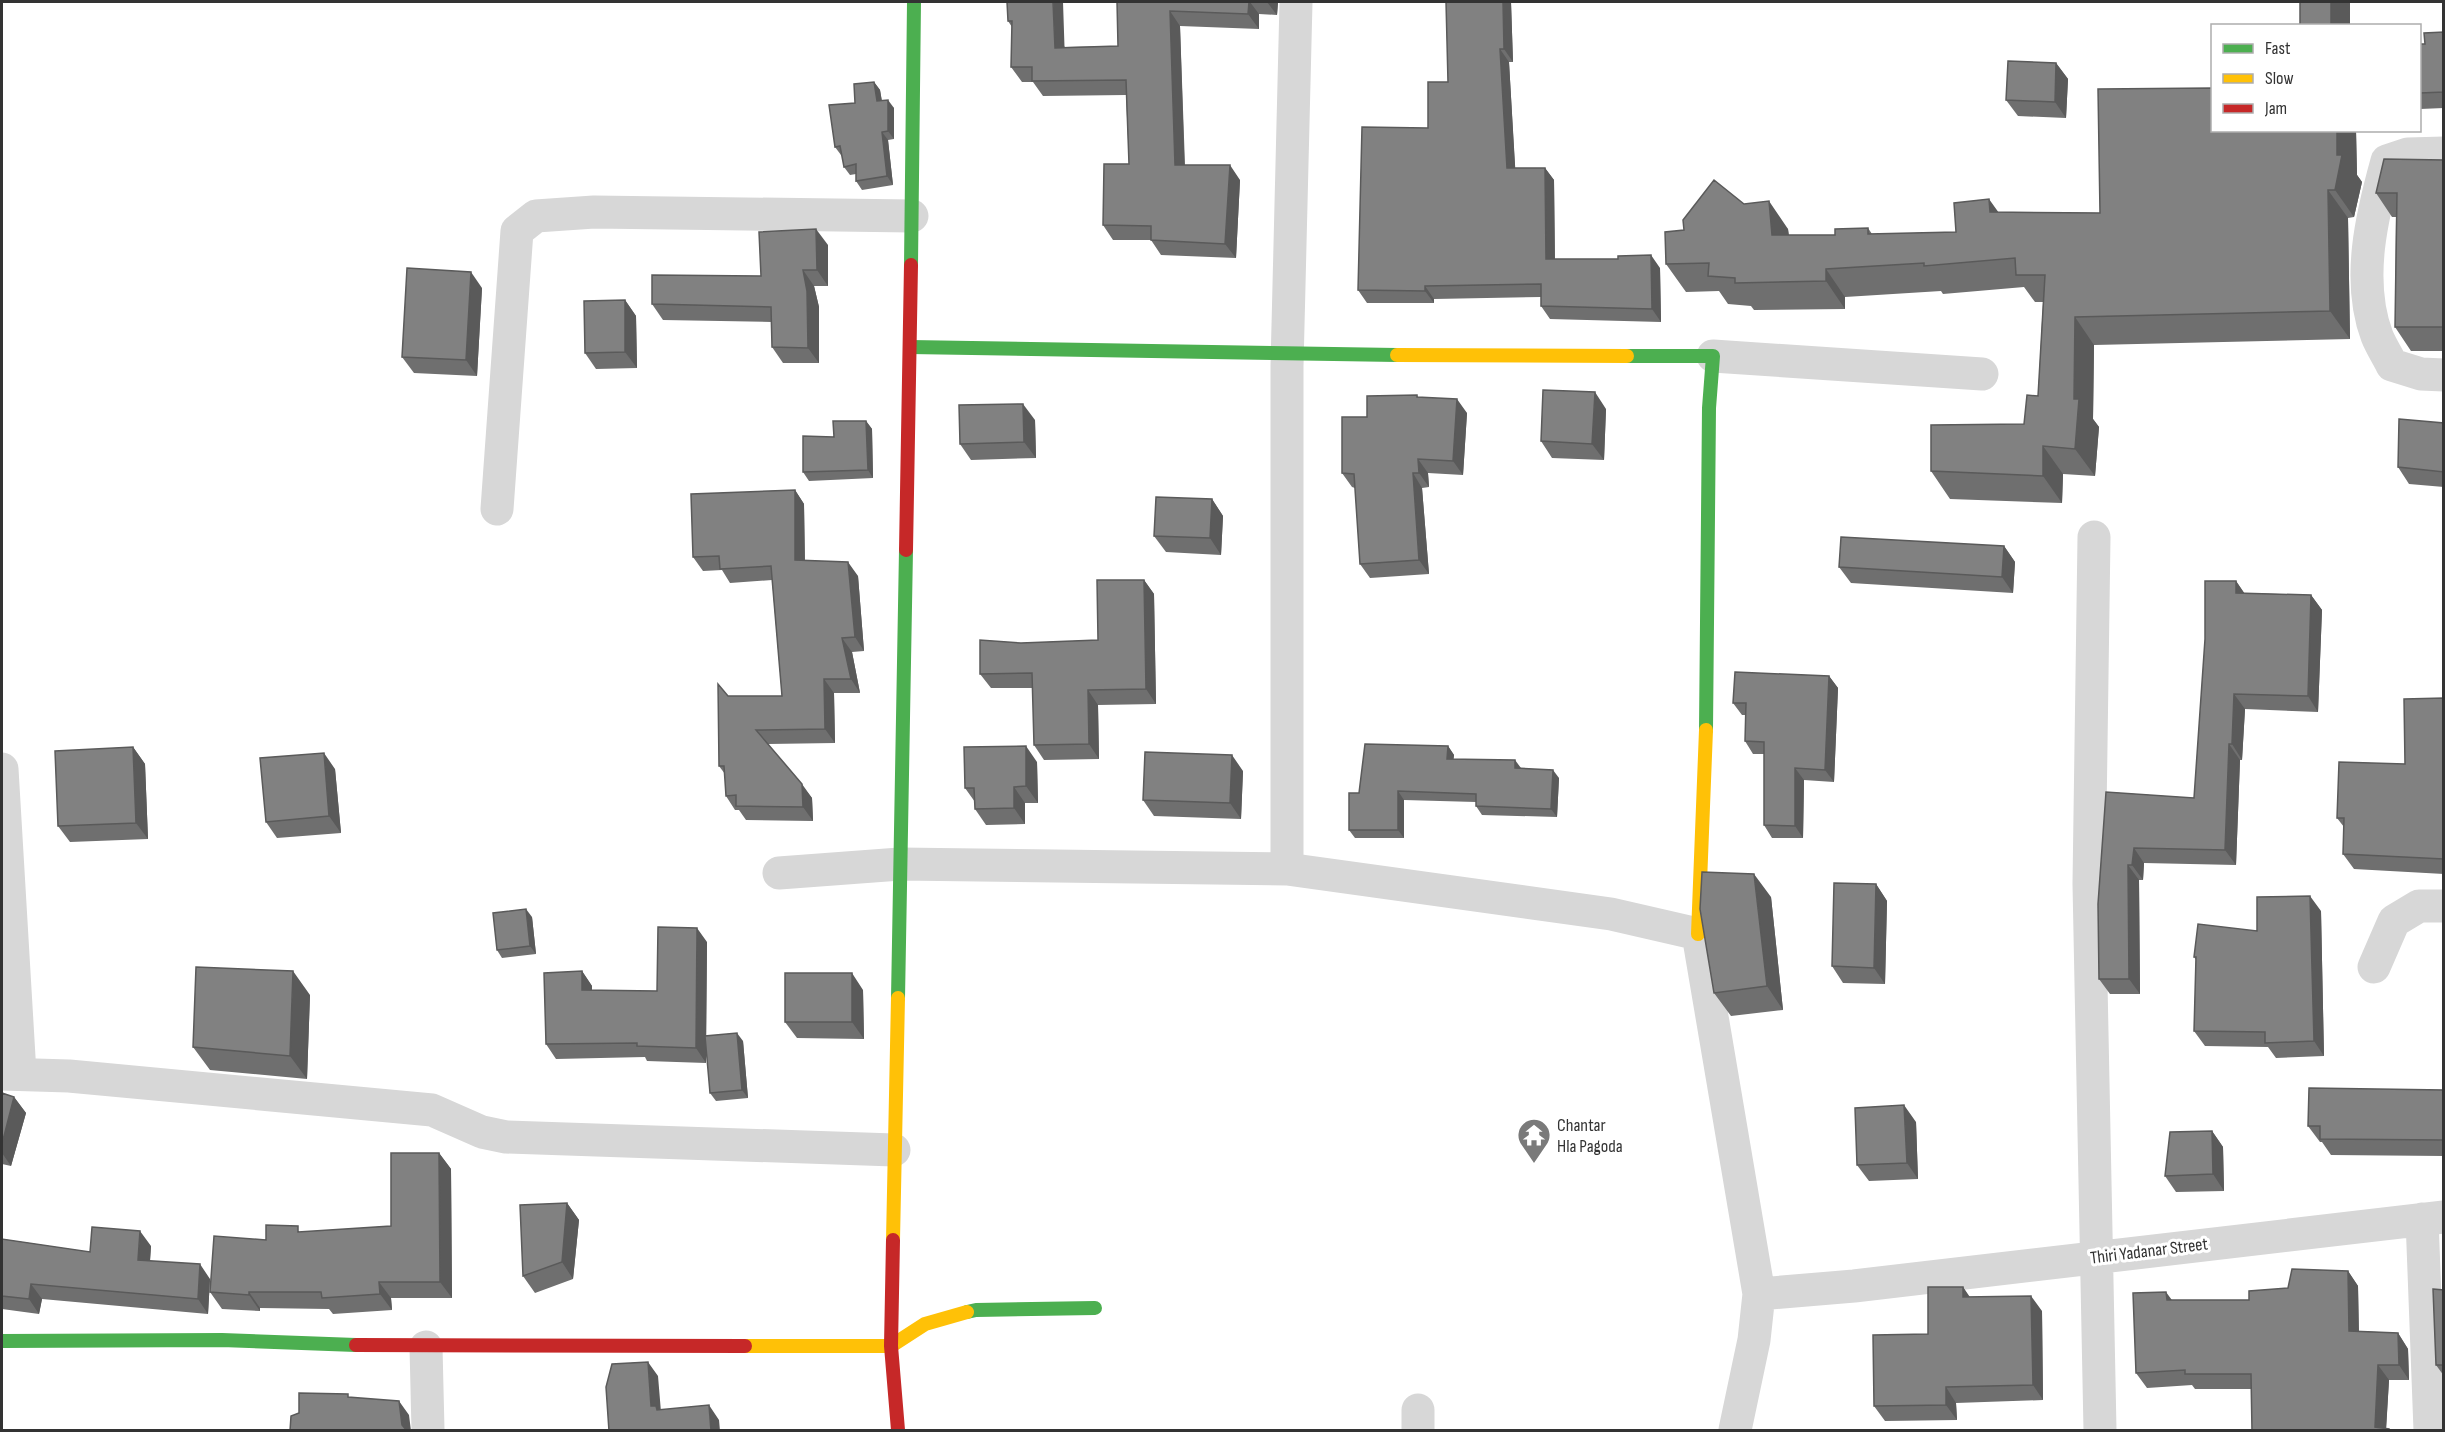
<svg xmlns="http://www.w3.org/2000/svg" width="2445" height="1432" font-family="'Sofia Sans Condensed',sans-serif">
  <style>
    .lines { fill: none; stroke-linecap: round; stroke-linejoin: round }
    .street { stroke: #d7d7d7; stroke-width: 33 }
    .fast { stroke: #4caf50; stroke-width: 14 }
    .slow { stroke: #ffc107; stroke-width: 14 }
    .jam { stroke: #c62828; stroke-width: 14 }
    .wall { fill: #6f6f6f }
    .shaded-wall { fill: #5a5a5a }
    .building { fill: #818181; stroke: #5a5a5a; stroke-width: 1.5 }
    .labels { text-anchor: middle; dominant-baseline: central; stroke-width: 6; stroke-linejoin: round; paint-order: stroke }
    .poi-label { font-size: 18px; fill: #333; stroke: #fff; text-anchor: start }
    .street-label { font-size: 18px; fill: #333; stroke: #fff }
  </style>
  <rect width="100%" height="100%" fill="#fff"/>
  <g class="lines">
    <!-- street -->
    <path class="street" d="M2444 153 2408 154 2387 161C2372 215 2356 280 2377 336 2381 346 2387 355 2392 365L2421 374 2444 375
      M1713 356 1982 374
      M497 509 517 231 536 216 594 212 912 216
      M2094 537 2089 884 2100 1430
      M2 769 20 1074
      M1287 869V366L1296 2
      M779 873 900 864 1287 869 1611 914 1698 934 1759 1294
      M2374 967 2394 921 2419 906H2444
      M2 1074 69 1076 432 1110 482 1132 506 1137 894 1150
      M2422 1219 2430 1430
      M426 1347 428 1430
      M1418 1410V1430
      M1735 1430 1754 1340 1759 1294 1854 1286 2444 1217"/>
    <!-- fast -->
    <path class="fast" d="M911 265 914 2
      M910 347 1397 355
      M1627 356H1713L1709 408 1706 730
      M898 998 906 550
      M967 1312 976 1310 1095 1308
      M2 1341 222 1340 356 1345"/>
    <!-- slow -->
    <path class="slow" d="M1397 355 1627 356
      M1698 934 1706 730
      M893 1240 898 998
      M745 1346H891L925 1324 967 1312"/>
    <!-- jam -->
    <path class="jam" d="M906 550 911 265
      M893 1240 891 1346 898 1430
      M356 1345 745 1346"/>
  </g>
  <!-- wall -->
  <path class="wall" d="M1007 2 1065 47 1118 46 1117 2H1278L1277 15 1259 14V29L1180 26 1185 165 1240 180 1236 258 1161 255 1151 240H1113L1103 225 1129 164 1126 95 1043 96 1033 82H1022L1011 67 1012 27 1008 21Z
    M1446 2H1511L1513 62H1509L1515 168H1545L1554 180 1555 259 1660 268 1661 322 1550 319 1541 306V297L1434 299V303H1367L1358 290 1448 82Z
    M2444 32V108L2420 109V44H2425Z
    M2056 63 2068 79 2066 118 2018 116 2006 100Z
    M874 82 880 90 882 101 894 108V139L888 140 893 185 862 190 856 181V174L850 175 844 167 842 155H841L835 147 855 103Z
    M2212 130H2356L2357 175 2362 182 2354 217 2348 218 2350 339 2094 345 2093 419 2099 427 2095 476 2063 474 2062 503 1950 499 1931 471 2024 424 2038 396 2043 302H2035L2024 287 1943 294 1941 291 1845 297V309L1754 310 1751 306 1728 304 1719 291 1686 292 1666 264 1684 230 1744 204 1788 229 1789 235H1835L1868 228 1872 234 1956 232 1998 212 2100 213Z
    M2444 160V351H2411L2395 327 2396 217H2392L2376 193Z
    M828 245V286H814L819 307V363H783L772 347V322L663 320 652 304 761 276Z
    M482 288 477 376 414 373 402 357Z
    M625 300 636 316 637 368 596 369 585 353Z
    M1417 395 1418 397 1467 413 1463 475 1428 473 1429 487 1422 488 1429 574 1370 578 1360 564 1355 488 1352 487 1342 473 1367 417Z
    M1606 409 1604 460 1552 458 1541 441Z
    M1035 420 1036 458 971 460 960 444Z
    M866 421 872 429 873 478 809 481 803 472 834 437Z
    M2444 423V487L2409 484 2398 467Z
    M795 490 804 504 805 560 858 576 864 651 852 652 860 693H834L835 743 768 744 812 798 813 821 746 820 739 810H735L726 796 725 774 719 766 728 696H782L772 580 730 583 722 570 703 571 693 557Z
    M1212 499 1223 516 1221 555 1166 552 1154 536Z
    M2004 546 2015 562 2013 593 1851 583 1839 567Z
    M1144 580 1154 594 1156 704 1098 705 1099 759 1044 760 1034 745 1033 688H991L980 674 1021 643 1098 640Z
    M2236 581 2244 593 2311 595 2322 610 2318 712 2245 709 2242 760H2240L2236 865 2144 863 2143 880H2139L2140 994H2110L2099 979 2106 792 2194 798Z
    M1829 676 1838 688 1834 782 1804 780 1803 838H1772L1764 825V754H1753L1745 741 1746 715H1742L1733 703Z
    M2444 698V874L2354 869 2343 854 2344 827 2337 818 2405 764Z
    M1448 746 1454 755 1453 759 1521 768 1559 778 1557 817 1482 815 1476 806V802L1404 800V838H1355L1349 830 1359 793Z
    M133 747 145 764 148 839 70 842 58 826Z
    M1037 762 1038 803H1025V824L986 825 975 809V802L965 788Z
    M335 769 341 833 277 838 266 822Z
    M1243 771 1241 819 1154 816 1143 800Z
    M1876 884 1887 901 1885 984 1843 983 1832 966Z
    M1771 897 1783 1010 1731 1016 1714 993Z
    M2321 911 2324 1056 2276 1058 2268 1047 2205 1046 2194 1031 2196 960 2194 957 2257 931Z
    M532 917 536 954 502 958 497 950Z
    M707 942 706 1036 743 1041 748 1098 716 1101 710 1093 706 1045V1063L647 1061 645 1057 556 1059 546 1044 582 971 592 986V990L657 991Z
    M863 990 864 1039 797 1038 785 1022Z
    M310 995 307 1079 210 1070 193 1047Z
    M2444 1090V1156L2331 1155 2322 1142H2320L2308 1126Z
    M2 1093 14 1097 26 1113 11 1166 2 1164Z
    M1916 1122 1918 1179 1869 1181 1857 1165Z
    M2212 1131 2223 1147 2224 1191 2176 1192 2165 1176Z
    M439 1153 451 1169 452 1298H391L392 1310 333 1314 329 1309 260 1308V1311L222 1309 210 1292 266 1240 302 1232 391 1226Z
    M567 1203 579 1220 573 1279 535 1293 523 1276Z
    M2 1239 90 1252 151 1246 150 1261 210 1279 208 1314 42 1299 39 1314 2 1309Z
    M2348 1271 2358 1286 2359 1331 2398 1333 2408 1349 2409 1380H2389L2386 1428 2389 1429 2391 1431H2252V1389H2195L2192 1385 2147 1388 2136 1373 2172 1300H2249Z
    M1963 1287 1969 1297 2042 1311 2043 1400 1956 1403 1957 1420 1885 1421 1874 1406Z
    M2444 1290V1376L2436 1365Z"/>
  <!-- shaded-wall -->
  <path class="shaded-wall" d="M1053 2H1063L1065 62 1055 48Z
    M1249 2H1250L1259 14V29L1248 14Z
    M1267 2H1278L1277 15Z
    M1503 2H1511L1513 62 1504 49Z
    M2331 2H2350V26H2331Z
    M1170 11 1180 26 1185 180 1175 165Z
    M1500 49 1509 62 1516 181 1507 168Z
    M2056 63 2068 79 2066 118 2055 102Z
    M874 82 880 90 883 109 877 101Z
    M888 100 894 108V139L888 131Z
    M2337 130H2356L2357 175 2362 182 2354 217 2335 190Z
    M882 132 888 140 893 185 887 176Z
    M1230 165 1240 180 1236 258 1225 244Z
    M1545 168 1554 180 1555 272 1546 259Z
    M2328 190 2348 218 2350 339 2330 311Z
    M1989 199 2009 227 1990 212Z
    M1769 201 1788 229 1791 263 1772 235Z
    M816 229 828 245V286L817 270Z
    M1651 255 1660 268 1661 322 1652 309Z
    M1826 269 1845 297V309L1826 281Z
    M803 270 814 286 819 307V363L808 348Z
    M471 272 482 288 477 376 466 360Z
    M1425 286 1434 299V303L1425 291Z
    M625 300 636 316 637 368 625 352Z
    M2075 317 2094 345 2093 419 2099 427 2095 476 2075 449 2074 399Z
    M1595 392 1606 409 1604 460 1592 444Z
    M1457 399 1467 413 1463 475 1453 461Z
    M1023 404 1035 420 1036 458 1024 442Z
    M866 421 872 429 873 478 868 470Z
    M2043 446 2063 474 2062 503 2043 476Z
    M1418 459 1428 473 1429 487 1419 473Z
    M1413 473 1422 488 1429 574 1419 560Z
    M795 490 804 504 805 574 795 560Z
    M1212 499 1223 516 1221 555 1210 538Z
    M2004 546 2015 562 2013 593 2002 577Z
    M848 562 858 576 864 651 855 637Z
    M1144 580 1154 594 1156 704 1146 689Z
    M2236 581 2247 597 2236 593Z
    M2311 595 2322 610 2318 712 2308 696Z
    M842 638 852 652 860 693 851 679Z
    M1829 676 1838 688 1834 782 1825 770Z
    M824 679 834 693 835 743 825 729Z
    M1088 690 1098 705 1099 759 1089 744Z
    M2234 694 2245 709 2242 760 2232 744Z
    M2229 744 2240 760 2236 865 2225 850Z
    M1026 746 1037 762 1038 803 1026 786Z
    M1448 746 1454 755 1453 767 1447 759Z
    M133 747 145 764 148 839 136 823Z
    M324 753 335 769 341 833 329 816Z
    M1232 755 1243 771 1241 819 1230 803Z
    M1515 760 1521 768H1515Z
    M1795 768 1804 780 1803 838 1795 826Z
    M1553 770 1559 778 1557 817 1551 809Z
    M802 784 812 798 813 821 803 807Z
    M1014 787 1025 803V824L1014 808Z
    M1398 791 1404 800V838L1398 830Z
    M2134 848 2144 863 2143 880 2132 865Z
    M2128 865 2139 880 2140 994 2129 979Z
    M1754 874 1771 897 1783 1010 1767 986Z
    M1876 884 1887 901 1885 984 1874 968Z
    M2310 896 2321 911 2324 1056 2314 1041Z
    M526 909 532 917 536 954 530 946Z
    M697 928 707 942 706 1063 696 1048Z
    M293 971 310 995 307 1079 290 1056Z
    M582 971 592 986V1004L582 990Z
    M852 973 863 990 864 1039 852 1022Z
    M737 1033 743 1041 748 1098 742 1090Z
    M14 1097 26 1113 11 1166 2 1153V1144Z
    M1904 1105 1916 1122 1918 1179 1907 1163Z
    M2212 1131 2223 1147 2224 1191 2213 1174Z
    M439 1153 451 1169 452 1298 440 1282Z
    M567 1203 579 1220 573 1279 562 1262Z
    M140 1231 151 1246 149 1275 138 1260Z
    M200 1264 210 1279 208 1314 198 1299Z
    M2348 1271 2358 1286 2359 1346 2349 1331Z
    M379 1282 391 1298 392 1310 380 1294Z
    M31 1284 42 1299 39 1314 29 1299Z
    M1963 1287 1974 1303 1963 1297Z
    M249 1292 260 1308V1311L249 1295Z
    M2166 1292 2177 1307 2167 1300Z
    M2031 1296 2042 1311 2043 1400 2033 1385Z
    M2398 1333 2408 1349 2409 1380 2399 1365Z
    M648 1362 658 1376 661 1412 651 1406Z
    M2378 1365 2389 1380 2386 1431 2375 1427Z
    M1946 1387 1956 1403 1957 1420 1946 1405Z
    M399 1401 409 1415 411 1431H406L402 1425Z
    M709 1405 719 1420 720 1431H711Z"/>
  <!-- building -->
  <path class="building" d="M1007 2H1053L1055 48 1118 46 1117 2H1249L1248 14 1170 11 1175 165H1230L1225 244 1151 240V226L1103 225 1104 164H1129L1126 80 1032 81V67H1011L1012 21H1008Z
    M1446 2H1503L1504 49H1500L1507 168H1545L1546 259H1618V256L1651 255 1652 309 1541 306V284L1425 286V291L1358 290 1362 127 1428 128V82H1448Z
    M2300 2H2331V26H2300Z
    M2444 32V92L2420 93V44H2425L2424 33Z
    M2008 61 2056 63 2055 102 2006 100Z
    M874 82 877 101 888 100V131L882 132 887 176 856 181V164L844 167 840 146 835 147 829 105 855 103 854 84Z
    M2212 88V130H2337V155H2342L2335 190H2328L2330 311 2075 317 2074 399H2079L2075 449 2043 446V476L1931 471V425L2024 424 2027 395 2038 396 2045 275H2016L2015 258 1924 266V263L1826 269V281L1735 283V278L1708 276 1709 263 1666 264 1665 232 1684 230 1683 220 1714 180 1744 204 1769 201 1772 235H1835V229L1868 228V234L1956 232 1954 203 1989 199 1990 212 2100 213 2098 89Z
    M2384 159 2444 160V327H2395L2397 193H2376Z
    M816 229 817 270H803L807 291 808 348 772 347 771 307 652 304V275L761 276 759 232Z
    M407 268 471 272 466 360 402 357Z
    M625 300V352L585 353 584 301Z
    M1543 390 1595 392 1592 444 1541 441Z
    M1417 395V397L1457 399 1453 461 1418 459 1419 473H1413L1419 560 1360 564 1354 474 1342 473V417H1367V396Z
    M1023 404 1024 442 960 444 959 405Z
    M2399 419 2444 423V472L2398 467Z
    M833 421H866L868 470 803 472V436L834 437Z
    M795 490V560L848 562 855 637 842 638 851 679H824L825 729 756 730 802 784 803 807 736 806V795L726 796 724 766H719L718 684 728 696H782L771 566 720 569 719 556 693 557 691 494Z
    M1156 497 1212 499 1210 538 1154 536Z
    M1841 537 2004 546 2002 577 1839 567Z
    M1097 580H1144L1146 689 1088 690 1089 744 1034 745 1032 673 980 674V640L1021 643 1098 640Z
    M2205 581H2236V593L2311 595 2308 696 2234 694 2232 744H2229L2225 850 2134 848 2132 865H2128L2129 979H2099L2098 904 2106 792 2194 798 2205 639Z
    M1735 672 1829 676 1825 770 1795 768V826L1764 825V742L1745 741 1746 703H1733Z
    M2444 698V859L2343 854 2344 818H2337L2339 762 2405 764 2404 699Z
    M1365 744 1448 746 1447 759 1515 760V768L1553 770 1551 809 1476 806V794L1398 791V830H1349V793H1359Z
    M1026 746V786L1014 787V808L975 809 974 788H965L964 747Z
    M133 747 136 823 58 826 55 751Z
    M1145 752 1232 755 1230 803 1143 800Z
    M324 753 329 816 266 822 260 758Z
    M1702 872 1754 874 1767 986 1714 993 1700 909Z
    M1834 883 1876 884 1874 968 1832 966Z
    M2310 896 2314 1041 2265 1043V1032L2194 1031 2196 957H2194L2198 924 2257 931V897Z
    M526 909 530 946 497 950 493 913Z
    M658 927 697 928 696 1048 637 1046V1043L546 1044 544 973 582 971V990L657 991Z
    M196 967 293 971 290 1056 193 1047Z
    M785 973H852V1022H785Z
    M737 1033 742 1090 710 1093 705 1036Z
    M2309 1088 2444 1090V1140L2320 1139V1126H2308Z
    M2 1093 14 1097 2 1144Z
    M1904 1105 1907 1163 1857 1165 1855 1108Z
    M2212 1131 2213 1174 2165 1176 2170 1132Z
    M391 1153H439L440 1282H379L380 1294 322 1298 321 1292H249V1295L210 1292 214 1236 266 1240V1225L298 1226V1232L391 1226Z
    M567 1203 562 1262 523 1276 520 1205Z
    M92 1227 140 1231 138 1260 200 1264 198 1299 31 1284 29 1299 2 1296V1239L90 1252Z
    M2292 1269 2348 1271 2349 1331 2398 1333 2399 1365H2378L2375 1427 2389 1429V1431H2252L2251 1374H2185V1370L2136 1373 2133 1293 2166 1292 2167 1300H2249V1291L2288 1288Z
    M1928 1287H1963V1297L2031 1296 2033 1385 1946 1387V1405L1874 1406 1873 1335 1928 1334Z
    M2433 1289 2444 1290V1365H2436Z
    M648 1362 651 1406H656L657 1410 709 1405 711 1431H609L606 1387 612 1364Z
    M299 1393 348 1394V1397L399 1401 402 1425 407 1431H290L291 1416 299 1413Z"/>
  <!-- icons -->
  <defs>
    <symbol id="temple-pin" viewBox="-11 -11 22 30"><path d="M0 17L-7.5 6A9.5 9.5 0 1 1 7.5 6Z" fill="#7a7a7a" stroke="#fff"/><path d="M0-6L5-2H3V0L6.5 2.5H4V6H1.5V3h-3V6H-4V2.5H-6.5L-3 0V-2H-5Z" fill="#fff"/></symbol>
  </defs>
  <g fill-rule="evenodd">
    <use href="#temple-pin" x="1515" y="1116" width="38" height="52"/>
  </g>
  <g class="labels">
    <!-- poi labels -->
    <g class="poi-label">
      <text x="1557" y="1125">Chantar<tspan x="1557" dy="21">Hla Pagoda</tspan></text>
    </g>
    <!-- street labels -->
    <g class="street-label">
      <text transform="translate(2149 1251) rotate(-7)">Thiri Yadanar Street</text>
    </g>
  </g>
  <!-- border -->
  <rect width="2445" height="1432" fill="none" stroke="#333333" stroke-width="6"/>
  <!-- legend -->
  <rect x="2211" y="24" width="210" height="108" fill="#ffffff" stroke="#adadad" stroke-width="1.5"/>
  <rect x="2223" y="44" width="30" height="9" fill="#4caf50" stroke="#adadad" stroke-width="1.5"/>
  <text x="2265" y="54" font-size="18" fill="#333333">Fast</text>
  <rect x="2223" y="74" width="30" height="9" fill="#ffc107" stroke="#adadad" stroke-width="1.5"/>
  <text x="2265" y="84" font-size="18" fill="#333333">Slow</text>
  <rect x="2223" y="104" width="30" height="9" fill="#c62828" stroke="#adadad" stroke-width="1.5"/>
  <text x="2265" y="114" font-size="18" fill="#333333">Jam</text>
</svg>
